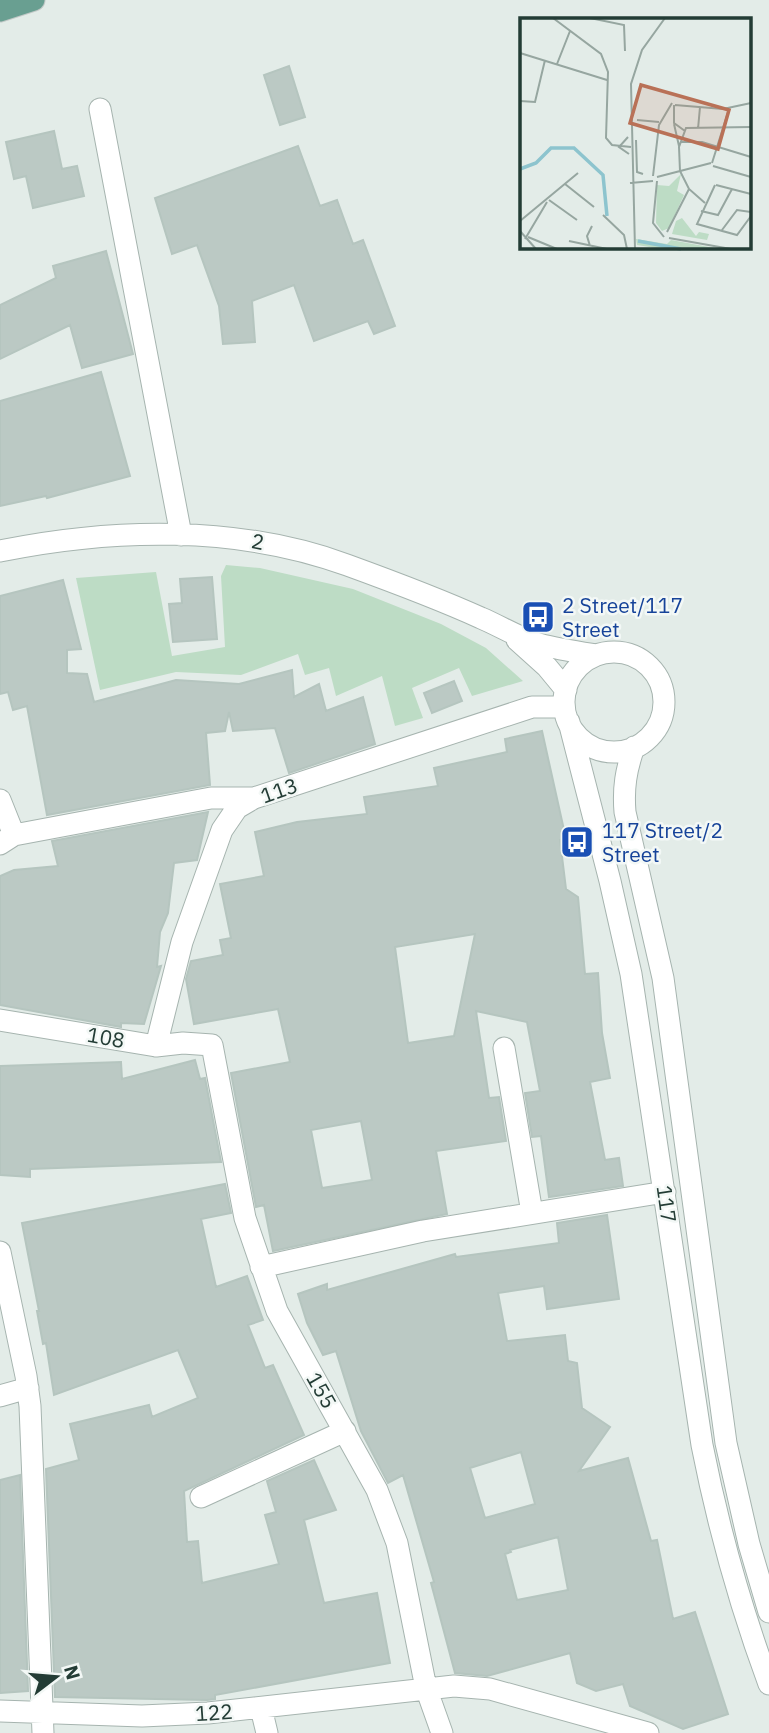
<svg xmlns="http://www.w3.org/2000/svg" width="769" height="1733" font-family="'IBM Plex Sans',sans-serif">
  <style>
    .green { fill: #bddcc5 }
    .building { fill: #bbc9c4; stroke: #b5c5bf; stroke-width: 2; fill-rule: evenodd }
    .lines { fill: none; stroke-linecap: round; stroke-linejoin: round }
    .minor-casing { stroke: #a6b4af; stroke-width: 23 }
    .major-casing { stroke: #c1c8c6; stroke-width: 23 }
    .minor { stroke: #fff; stroke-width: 21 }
    .major { stroke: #699f91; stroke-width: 21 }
    .labels { text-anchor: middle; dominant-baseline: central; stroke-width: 5; stroke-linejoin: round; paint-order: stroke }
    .street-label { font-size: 21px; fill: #233c35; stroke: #f3f8f6 }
    .transit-label { font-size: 21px; fill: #164399; stroke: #f3f8f6; text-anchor: start }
    .inset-river { fill: none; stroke: #8dc4ce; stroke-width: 3.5 }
    .inset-road { fill: none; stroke: #96a6a0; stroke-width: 2 }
    .view { fill: #b97157; fill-opacity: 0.15; stroke: #b97157; stroke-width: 3.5 }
    .inset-edge { fill: none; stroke: #233c35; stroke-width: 3.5 }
  </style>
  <rect width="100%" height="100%" fill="#e3ece8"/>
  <!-- green -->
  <path class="green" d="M226 565 260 568 353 589 441 624 486 648 523 681 472 696 459 668 412 688 423 718 395 726 382 676 336 696 329 668 305 675 298 654 241 675 176 672 100 690 76 578 156 572 172 656 225 647 221 576Z"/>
  <!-- building -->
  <path class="building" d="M289 66 305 117 280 125 264 75Z
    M54 131 62 169 77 166 84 196 33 208 26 176 14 179 6 142Z
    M298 146 320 206 337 200 353 244 363 240 395 326 374 334 368 321 314 341 294 285 252 301 255 342 223 344 219 306 197 245 172 254 155 198Z
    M106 251 133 354 82 368 70 325 0 359V305L56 278 53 266Z
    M101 372 130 476 47 498 46 496 0 506V401Z
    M212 577 217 639 173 642 169 604 182 603 180 579Z
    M63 580 81 649 67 650V673L87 674 94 702 176 680 239 684 292 670 294 697 319 684 326 711 363 697 375 744 289 773 275 728 233 731 229 712 225 731 206 733 210 785 47 815 27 706 13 710 8 692 0 694V596Z
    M454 681 462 701 432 713 424 693Z
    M542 731 566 839 560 840 566 889 578 897 585 974 598 973 602 1033 610 1078 590 1082 605 1160 619 1158 623 1186 549 1197 541 1136 532 1137 525 1093 540 1091 527 1022 476 1011 489 1098 499 1097 506 1141 436 1151 447 1214 273 1251 264 1205 256 1207 231 1073 290 1062 278 1009 194 1024 186 979 191 961 223 955 220 940 231 938 220 884 264 876 255 832 297 822 367 814 364 797 438 786 434 768 507 752 505 739ZM475 934 454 1036 408 1043 395 947ZM361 1121 372 1180 322 1188 311 1130Z
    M208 812 197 860 174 863 168 913 160 932 157 967 161 966 144 1024 121 1023V1027L0 1005V876L14 870 58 866 52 841Z
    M195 1060 200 1079 205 1078 221 1162 30 1169V1177L0 1175V1066L121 1062 122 1079Z
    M225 1184 231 1213 201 1219 216 1287 247 1276 263 1320 248 1325 265 1368 273 1365 304 1435 184 1491 187 1542 198 1541 202 1583 279 1564 265 1515 276 1512 267 1481 314 1460 336 1510 304 1520 324 1603 377 1593 390 1663 215 1695V1699L207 1700 55 1697 46 1469 79 1460 70 1424 149 1405 152 1417 198 1398 178 1350 54 1395 46 1343 43 1344 37 1311H39L22 1223Z
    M607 1215 619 1299 547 1309 544 1286 498 1293 507 1341 565 1335 568 1361 577 1363 582 1408 610 1427 579 1471 628 1458 651 1541 657 1540 673 1619 695 1612 728 1714 683 1729 630 1706 623 1684 596 1691 577 1683 570 1653 487 1676 455 1673 431 1583 434 1582 403 1475 388 1483 361 1431 336 1351 323 1355 307 1323 298 1294 327 1284V1290L455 1254 456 1257 559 1243 557 1223ZM521 1452 535 1504 485 1518 470 1468ZM558 1537 568 1590 517 1600 505 1554 511 1552 510 1550Z
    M20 1475 28 1691 0 1693V1480Z"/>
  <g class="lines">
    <defs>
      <path id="minor" d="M100 109 181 535
        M0 551C113 528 238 525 347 565 391 581 437 598 481 618 500 626 519 638 539 644 557 649 577 652 596 655
        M517 640 547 667 566 690
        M564 702a50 50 0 1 1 100 0a50 50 0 1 1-100 0Z
        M569 722 610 881 631 974 702 1445C718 1526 740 1606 769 1684
        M634 747C626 770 623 788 625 812L663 978 726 1443 749 1544 769 1612
        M0 800 14 835
        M0 844 14 835 211 798H254
        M0 1020 156 1046 183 1043 212 1045 245 1218 277 1311 377 1490 397 1543 426 1688 442 1733
        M156 1046 182 942 222 830 237 808 254 798 532 707H564
        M504 1048 532 1213
        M0 1252 26 1376 30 1406 43 1733
        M261 1267 423 1231 665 1192
        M0 1396 28 1388
        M201 1497 345 1431
        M261 1708 267 1733
        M0 1711 142 1716 208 1713 454 1686 490 1689 648 1733"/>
      <path id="major" d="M0 11 34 0"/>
    </defs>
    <!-- minor casing -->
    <use href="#minor" class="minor-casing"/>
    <!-- major casing -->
    <use href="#major" class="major-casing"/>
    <!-- minor -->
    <use href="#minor" class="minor"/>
    <!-- major -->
    <use href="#major" class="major"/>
  </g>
  <!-- icons -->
  <defs>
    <symbol id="bus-square" viewBox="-11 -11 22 22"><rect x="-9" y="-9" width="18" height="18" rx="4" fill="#1a4fb4" stroke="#f3f8f6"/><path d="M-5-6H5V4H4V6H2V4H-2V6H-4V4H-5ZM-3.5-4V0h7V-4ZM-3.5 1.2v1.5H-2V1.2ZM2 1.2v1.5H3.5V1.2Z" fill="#fff"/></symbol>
  </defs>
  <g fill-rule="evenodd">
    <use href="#bus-square" x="519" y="598" width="38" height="38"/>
    <use href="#bus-square" x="558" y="823" width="38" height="38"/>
  </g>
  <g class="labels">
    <!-- street labels -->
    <g class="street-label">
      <text transform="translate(258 541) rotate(11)">2</text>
      <text transform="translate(279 790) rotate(-19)">113</text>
      <text transform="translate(106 1037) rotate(10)">108</text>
      <text transform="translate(667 1204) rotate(82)">117</text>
      <text transform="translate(322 1390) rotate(60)">155</text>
      <text transform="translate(214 1712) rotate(-4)">122</text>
    </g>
    <!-- transit labels -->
    <g class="transit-label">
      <text x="562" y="605">2 Street/117<tspan x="562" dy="24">Street</tspan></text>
      <text x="602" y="830">117 Street/2<tspan x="602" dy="24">Street</tspan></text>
    </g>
  </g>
  <!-- overview -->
  <g transform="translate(520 18)">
    <rect width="231" height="231" fill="#e3ece8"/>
    <path d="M161 156 157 173 164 177 149 210 142 213 136 205 137 167 149 168ZM162 200 176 218 179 214 189 216 187 222 152 216 156 203ZM116 221 147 226 151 222 200 231H142L117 227Z" fill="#bddcc5"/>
    <path class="inset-river" d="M0 151 16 145 31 130H54L83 157 87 198M118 223 161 231"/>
    <path class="inset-road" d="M33 0 81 36 88 54 86 120 92 127 111 129M70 0 104 7 105 33M0 35 87 62M37 46 50 13M0 83 15 84 25 42M154 87V105L165 113M155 87 203 91 231 85M117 102 139 104M154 106 159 128M178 111 180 89M108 119 99 129 109 136M116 122 117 154 123 156M160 124H182L231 139M192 145 209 91M193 148 231 159M133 158 139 107 152 85M137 159 191 145M137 163 133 205 144 219M110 165 133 163M45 166 74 189M195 167 177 206 217 217 231 198M196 167 231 176M29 182 57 202M185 185 169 171 160 153 159 129 166 110 231 109M181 193 198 197 212 171M83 197 104 217 107 231M0 203 58 155M202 212 217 192 231 194M0 213 16 231M147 214 169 171M8 219 37 231M149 220 211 231M5 221 27 184M49 223 87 231M70 228 67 218 72 208M115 231 111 66 122 32 145 0"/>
    <path class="view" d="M121 67 209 92 198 131 110 105Z"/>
    <rect width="231" height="231" class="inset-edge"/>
  </g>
  <!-- north arrow -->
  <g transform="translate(56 1677) rotate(74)" stroke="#f3f8f6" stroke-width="5" paint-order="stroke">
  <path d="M0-5L12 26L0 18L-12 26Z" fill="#233c35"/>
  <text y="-10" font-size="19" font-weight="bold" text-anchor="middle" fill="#233c35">N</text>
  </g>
</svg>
